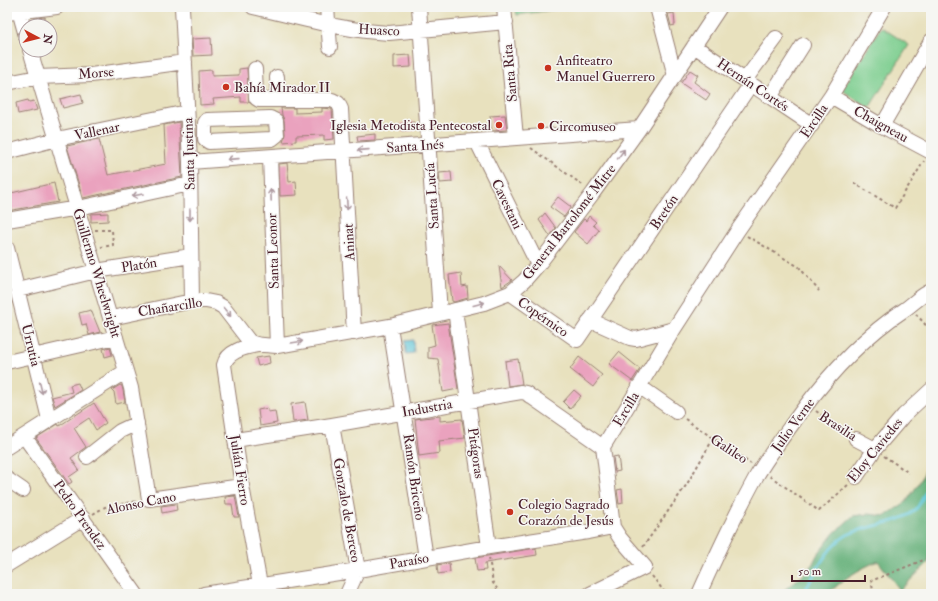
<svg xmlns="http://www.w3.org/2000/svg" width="938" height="601" font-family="'IM FELL Double Pica',serif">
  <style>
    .green { fill: #7dce8f; stroke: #64765d }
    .forest { fill: #66b17a; stroke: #586852 }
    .water { fill: #5dc6d8; stroke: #547282 }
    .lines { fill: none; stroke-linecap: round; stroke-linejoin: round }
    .stream { stroke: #5dc6d8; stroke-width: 3 }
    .building { fill: #eaa2be }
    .minor-casing { stroke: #998074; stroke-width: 16 }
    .path { stroke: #998074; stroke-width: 2; stroke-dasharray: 3 3; stroke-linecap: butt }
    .minor { stroke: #fff; stroke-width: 14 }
    .oneway { stroke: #ae9aa0 }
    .poi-dot { fill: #c8321e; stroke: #f6f6f2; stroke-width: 1.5 }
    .labels { text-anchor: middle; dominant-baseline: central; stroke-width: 3; stroke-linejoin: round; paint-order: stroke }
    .street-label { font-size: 14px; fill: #4a1f2b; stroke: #f6f6f2 }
    .poi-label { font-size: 14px; fill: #4a1f2b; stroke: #f6f6f2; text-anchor: start }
  </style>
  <rect width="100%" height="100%" fill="#f6f6f2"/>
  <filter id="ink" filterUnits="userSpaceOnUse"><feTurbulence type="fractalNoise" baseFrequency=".025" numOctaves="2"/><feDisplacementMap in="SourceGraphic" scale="8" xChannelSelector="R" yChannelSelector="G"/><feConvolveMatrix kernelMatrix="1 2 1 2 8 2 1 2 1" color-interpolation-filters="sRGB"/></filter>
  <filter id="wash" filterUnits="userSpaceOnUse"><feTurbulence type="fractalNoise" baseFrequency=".012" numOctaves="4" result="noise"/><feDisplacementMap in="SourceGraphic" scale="16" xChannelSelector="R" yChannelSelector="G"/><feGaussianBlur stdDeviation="0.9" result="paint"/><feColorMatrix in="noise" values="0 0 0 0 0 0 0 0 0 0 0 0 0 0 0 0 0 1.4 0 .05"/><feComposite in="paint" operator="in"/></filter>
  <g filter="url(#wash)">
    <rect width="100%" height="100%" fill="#e8e1be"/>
    <!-- green -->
    <path class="green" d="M515 7H572L517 15Z
      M881 27 909 45 869 108 842 90Z"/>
    <!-- forest -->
    <path class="forest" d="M931 459V538L928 563 900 590 878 561C859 569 843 579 828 594H774L783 591 810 569 817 555 834 533 853 516 868 514 885 516 906 502 919 483Z"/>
    <!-- water -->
    <path class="water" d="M413 340 414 353 406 354 405 341Z"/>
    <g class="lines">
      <!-- stream -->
      <path class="stream" d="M803 594C815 574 826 547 847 535 867 524 901 525 916 509 923 501 925 490 931 482"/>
    </g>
    <g id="blocks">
      <!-- building -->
      <path class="building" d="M674 13 675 25 671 26 668 14Z
        M45 17 47 26H36L34 18Z
        M211 38 212 55 193 56 192 39Z
        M410 55 411 67 394 68V56Z
        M247 68 249 102H241V97L213 99 214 104 200 105 199 71 212 70V76L239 75V69Z
        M690 70 698 75 694 82 710 94 706 100 681 83Z
        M81 94 83 103 63 108 60 99Z
        M28 100 29 102 34 101 37 110 18 114 16 103Z
        M281 108H295V113L322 112V108L332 109 334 139 324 140V135L296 136V141L283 142 285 134 284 120 282 115Z
        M505 115 507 130 492 131 490 116Z
        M179 122 182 177 83 198 67 146 99 139 108 175 166 164 164 125Z
        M414 122 415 130 402 132 401 124Z
        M375 134V140L358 141 357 136Z
        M287 163 289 182 296 181 297 195 280 196 279 164Z
        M451 172 452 182 440 183 439 173Z
        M54 183 58 202 7 211V194Z
        M558 197 571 207 564 217 550 207Z
        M108 213V221L91 222V214Z
        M545 213 556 228 550 236 539 220Z
        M589 216 596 222 593 225 599 230 588 244 574 232 584 219 586 221Z
        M499 266 512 280 502 287Z
        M461 273 462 287 467 286 468 298 454 302 452 301 449 275Z
        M91 310 100 332 89 335 86 324 82 325 79 313Z
        M448 323 458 389 443 392 438 359 428 358V347L435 345 432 325Z
        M110 347 112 355 105 357 103 349Z
        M619 352 640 369 632 381 609 364Z
        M269 356 270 363 258 366 256 358Z
        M579 357 602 375 593 387 570 369Z
        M518 359 522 384 508 386 505 361Z
        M78 383 81 390 55 406 52 397 72 392 70 385Z
        M120 385 122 386 123 390 125 402 116 404 114 392 112 390Z
        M574 390 581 396 570 409 563 402Z
        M305 402 308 420 293 422 291 404Z
        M94 403 106 423 96 430 89 418 74 428 86 447 71 458 79 470 69 477 72 482 69 484 36 438 58 424 59 426Z
        M268 408V412L275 411 277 423 260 426 258 410Z
        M440 416V421L462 419 465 438 439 441 440 453 419 456 415 419Z
        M618 456 620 471 615 472 613 457Z
        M622 489 623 503 619 504 617 490Z
        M235 496 239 517H234L232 504H226L225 497Z
        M176 504 177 510 162 513 161 506Z
        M536 548 537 555 485 563 486 570 477 571 475 558Z
        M449 563 450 572 438 574 437 565Z
        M287 590V594H262Z"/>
    </g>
  </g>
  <g filter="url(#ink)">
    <use href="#blocks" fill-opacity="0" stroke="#998074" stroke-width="1"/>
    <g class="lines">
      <defs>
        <path id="minor" d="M18 7 26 36
          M182 7 190 162 192 301
          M253 7C297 17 343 31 389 33L506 22
          M327 7 330 47
          M419 7 440 313
          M504 7 516 138
          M657 7 675 76
          M7 13 57 7
          M694 46 812 125
          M30 50 131 388 149 499 242 486
          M255 69 256 98 259 100H332L338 103 341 109 354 333
          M277 77 278 100
          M745 80 776 38
          M7 83 38 77 91 75 185 62
          M831 96 882 126 931 152
          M770 97 803 45
          M270 118 276 121 277 135 272 139 209 142 205 139V123L207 120Z
          M882 126 931 41
          M477 142 538 265
          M7 152 57 139 187 112
          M270 157 277 346
          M190 162 639 129
          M7 220 78 208 190 184
          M7 248 49 419
          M18 290 96 271 191 256
          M510 293 577 340 751 84
          M455 310 489 547
          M111 318 192 301H206L216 303 223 307 246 337 250 342 259 345
          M590 320 630 338 636 339 674 329
          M390 326 426 558
          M7 362 116 337
          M639 386 676 412
          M332 425 358 570 347 594
          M24 436 136 594
          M856 439 875 449
          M235 440 332 425 521 392 526 393 530 396 603 447
          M7 447 126 371
          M87 457 120 431 137 423
          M856 477 875 449 904 415 931 390
          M7 479 23 490
          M7 565 83 518
          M260 585 242 486 224 365C227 351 245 347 257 345 263 344 270 346 277 346L390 326 484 303 510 293 524 281 538 265 593 193 639 129 720 7
          M204 594 358 570 489 547 588 532 613 527
          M590 594 645 567 620 538 613 527 603 447 674 329 738 230 831 96 884 7
          M699 594C717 554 735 515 756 477 769 454 786 433 801 412 830 373 863 337 904 310 913 304 921 295 931 291"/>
      </defs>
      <!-- minor casing -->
      <use href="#minor" class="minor-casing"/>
      <!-- path -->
      <path class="path" d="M531 148 584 186
        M854 183 895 208 924 161
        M95 230H112L113 245 101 247
        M747 236 799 267 819 291
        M916 314 931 331
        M816 411 846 433
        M685 419 751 464
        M884 456 909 473
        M770 476 819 511 848 485
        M93 514 105 507 138 501
        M643 547 687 484 713 439
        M489 558 493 583 501 594
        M652 576 666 594
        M874 594 871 581 931 557"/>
      <!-- minor -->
      <use href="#minor" class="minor"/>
    </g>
    <!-- one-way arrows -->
    <defs><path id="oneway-shaft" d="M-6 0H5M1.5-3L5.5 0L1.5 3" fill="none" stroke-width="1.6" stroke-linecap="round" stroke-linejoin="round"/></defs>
    <g class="oneway">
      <use href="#oneway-shaft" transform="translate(363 150) rotate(176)"/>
      <use href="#oneway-shaft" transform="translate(621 154) rotate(-54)"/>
      <use href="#oneway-shaft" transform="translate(233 159) rotate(176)"/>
      <use href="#oneway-shaft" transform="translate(138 195) rotate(168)"/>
      <use href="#oneway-shaft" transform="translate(271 195) rotate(-92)"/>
      <use href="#oneway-shaft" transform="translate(347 204) rotate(87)"/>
      <use href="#oneway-shaft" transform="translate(190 215) rotate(90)"/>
      <use href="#oneway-shaft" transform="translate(479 304) rotate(-15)"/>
      <use href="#oneway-shaft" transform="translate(227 312) rotate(50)"/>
      <use href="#oneway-shaft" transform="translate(297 342) rotate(-9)"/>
      <use href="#oneway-shaft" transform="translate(41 388) rotate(76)"/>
    </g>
  </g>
  <!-- markers -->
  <g class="poi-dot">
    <circle cx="548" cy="68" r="4"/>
    <circle cx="226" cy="87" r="4"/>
    <circle cx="499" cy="125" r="4"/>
    <circle cx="541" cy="126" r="4"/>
    <circle cx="510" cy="512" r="4"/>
  </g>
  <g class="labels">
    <!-- street labels -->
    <g class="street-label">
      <text transform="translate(379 30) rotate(3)">Huasco</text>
      <text transform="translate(96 73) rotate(-5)">Morse</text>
      <text transform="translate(510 73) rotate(-95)">Santa Rita</text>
      <text transform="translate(753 85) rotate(34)">Hernán Cortés</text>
      <text transform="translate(814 121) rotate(-56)">Ercilla</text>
      <text transform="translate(881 124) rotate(29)">Chaigneau</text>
      <text transform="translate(97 131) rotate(-12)">Vallenar</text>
      <text transform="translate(415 146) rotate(-4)">Santa Inés</text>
      <text transform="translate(189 154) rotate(-92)">Santa Justina</text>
      <text transform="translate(432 196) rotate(-94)">Santa Lucía</text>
      <text transform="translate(507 204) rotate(64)">Cavestani</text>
      <text transform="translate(664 212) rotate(-56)">Bretón</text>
      <text transform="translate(569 222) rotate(-52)">General Bartolomé Mitre</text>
      <text transform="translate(349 242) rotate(-93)">Aninat</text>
      <text transform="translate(273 251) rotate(-92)">Santa Leonor</text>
      <text transform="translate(139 265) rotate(-9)">Platón</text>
      <text transform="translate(97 273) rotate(73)">Guillermo Wheelwright</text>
      <text transform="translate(170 307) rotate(-9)">Chañarcillo</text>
      <text transform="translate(543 317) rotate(35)">Copérnico</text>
      <text transform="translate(31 345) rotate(76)">Urrutia</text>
      <text transform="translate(427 408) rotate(-10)">Industria</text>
      <text transform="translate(626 409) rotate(-59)">Ercilla</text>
      <text transform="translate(793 425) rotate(-54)">Julio Verne</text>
      <text transform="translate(838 426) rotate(33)">Brasilia</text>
      <text transform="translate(729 449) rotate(33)">Galileo</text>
      <text transform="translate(875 450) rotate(-51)">Eloy Caviedes</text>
      <text transform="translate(476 453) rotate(82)">Pitágoras</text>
      <text transform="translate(240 470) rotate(81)">Julián Fierro</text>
      <text transform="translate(414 477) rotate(82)">Ramón Briceño</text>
      <text transform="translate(141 503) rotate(-11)">Alonso Cano</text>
      <text transform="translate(347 510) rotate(80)">Gonzalo de Berceo</text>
      <text transform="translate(80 515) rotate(55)">Pedro Prendez</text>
      <text transform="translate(409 561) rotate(-10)">Paraíso</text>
    </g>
    <!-- poi labels -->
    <g class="poi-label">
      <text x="556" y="60">Anfiteatro<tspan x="556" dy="16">Manuel Guerrero</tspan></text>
      <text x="234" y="87">Bahía Mirador II</text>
      <text x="491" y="125" text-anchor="end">Iglesia Metodista Pentecostal</text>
      <text x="549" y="126">Circomuseo</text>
      <text x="518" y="504">Colegio Sagrado<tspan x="518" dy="16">Corazón de Jesús</tspan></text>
    </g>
  </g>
  <!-- margin -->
  <rect width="938" height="601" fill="none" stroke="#f6f6f2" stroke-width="24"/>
  <!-- north arrow -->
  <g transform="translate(38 38) rotate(97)"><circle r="19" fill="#f6f6f2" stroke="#b1a0a2"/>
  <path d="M0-3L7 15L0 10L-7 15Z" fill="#c8321e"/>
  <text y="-6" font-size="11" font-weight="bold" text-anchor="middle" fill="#4a1f2b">N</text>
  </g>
  <!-- scale -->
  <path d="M792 575v6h73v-6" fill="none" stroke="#4a1f2b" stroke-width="2"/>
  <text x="798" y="575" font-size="12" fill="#4a1f2b" stroke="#f6f6f2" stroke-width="3" paint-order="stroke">50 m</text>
</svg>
